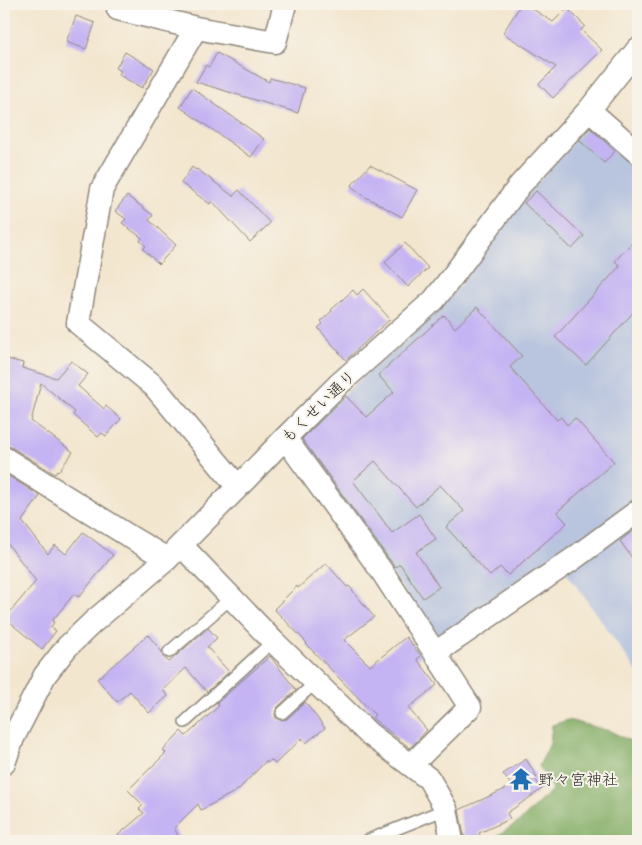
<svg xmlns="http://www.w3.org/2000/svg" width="642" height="845" font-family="'Patrick Hand','Klee One',sans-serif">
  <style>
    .industrial { fill: #b9c5de }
    .forest { fill: #80ab62; stroke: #566b46 }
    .building { fill: #c5b4f3 }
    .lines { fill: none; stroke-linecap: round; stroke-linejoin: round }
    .lane-casing { stroke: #8f887d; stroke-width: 14 }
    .street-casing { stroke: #8f887d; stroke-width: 25 }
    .lane { stroke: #fff; stroke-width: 11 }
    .street { stroke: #fff; stroke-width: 22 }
    .labels { text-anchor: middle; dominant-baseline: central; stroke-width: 4; stroke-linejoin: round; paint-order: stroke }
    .street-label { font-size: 16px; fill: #2b2b2b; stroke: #f7f3e8 }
    .poi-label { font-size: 16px; fill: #2b2b2b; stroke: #f7f3e8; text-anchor: start }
  </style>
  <rect width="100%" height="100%" fill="#f7f3e8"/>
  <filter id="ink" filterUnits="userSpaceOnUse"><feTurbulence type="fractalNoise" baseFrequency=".02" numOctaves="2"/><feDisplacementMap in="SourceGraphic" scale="10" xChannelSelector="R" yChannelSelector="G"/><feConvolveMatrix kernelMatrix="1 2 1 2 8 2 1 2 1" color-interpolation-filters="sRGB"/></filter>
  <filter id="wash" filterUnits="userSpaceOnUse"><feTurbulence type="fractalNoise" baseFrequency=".0096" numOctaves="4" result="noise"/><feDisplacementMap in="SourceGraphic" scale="20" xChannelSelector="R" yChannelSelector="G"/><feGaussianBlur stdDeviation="1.12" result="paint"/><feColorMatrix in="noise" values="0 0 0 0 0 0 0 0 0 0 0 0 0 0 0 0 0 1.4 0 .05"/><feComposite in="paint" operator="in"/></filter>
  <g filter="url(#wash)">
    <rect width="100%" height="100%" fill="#f3e6cf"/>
    <!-- industrial -->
    <path class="industrial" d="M594 118 638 159V673L558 560 442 639 434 637 356 519 299 438 357 382 407 340 448 300 489 249 523 200Z"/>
    <!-- forest -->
    <path class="forest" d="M568 720 610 731 632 742 638 741V841H489L519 822 553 789 539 766 550 744 552 725Z"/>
    <g id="blocks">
      <!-- building -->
      <path class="building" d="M521 4H525L553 22 567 8 585 26 581 30 602 50 553 98 539 84 556 67 503 33Z
        M76 16 95 23 86 49 66 42Z
        M125 52 154 69 142 88 119 75 121 71 116 68Z
        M217 53 269 82 270 78 305 88 298 113 196 82 206 65 209 67Z
        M192 88 264 139 251 157 180 107Z
        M590 128 615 151 604 163 579 140Z
        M370 165 417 190 402 217 364 196 351 186Z
        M192 167 196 170 197 169 233 196 239 190 270 223 250 242 212 201 210 204 181 183Z
        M536 191 584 236 572 249 524 203Z
        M127 196 153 215 149 220 176 245 159 264 143 249 146 246 140 241 142 238 122 223 126 219 115 211Z
        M638 236V307L586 365 555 337 620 266 615 261Z
        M405 243 428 268 408 287 385 262Z
        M363 289 390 319 346 360 318 328 323 324 321 321 332 311 331 310 353 290 357 295Z
        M477 307 522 356 510 367 557 420 561 417 567 425 575 418 614 462 557 512 567 523 508 575 500 567 490 576 446 527 464 511 440 485 416 507 375 461 353 481 382 519 392 533 419 514 436 539 416 552 439 587 423 598 400 564 395 567 302 439 346 396 366 417 394 392 378 375 444 315 455 328Z
        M4 358 23 363 22 368 56 378 71 361 88 374 78 386 104 409 106 406 121 419 106 436 102 433 98 437 73 415 75 412 41 383 31 421 73 452 58 472 57 471 55 474 11 447 4 445Z
        M4 473 40 496 22 521 48 554 55 545 66 554 83 532 113 555 79 597 74 594 52 621 54 622 51 627 56 631 42 649 14 626V625L5 618 36 581 4 539Z
        M638 527V566L620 541Z
        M326 563 347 587 349 586 374 617 344 640 370 666 406 637 421 656 417 659 437 685 408 708 427 730 410 748 372 718 375 715 306 644 307 643 274 609 297 586 298 588Z
        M208 628 217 638 207 647 229 672 207 692 186 668 163 690 168 696 149 713 130 691 117 702 97 679 148 635 162 652 163 657 169 662Z
        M270 656 296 690 277 708 275 714 276 718 280 720 287 719 305 702 325 728 306 743 302 738 275 764 271 760 267 763 266 761 238 790 201 810 198 804 174 828 181 841H111L144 813 139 809 143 805 128 790 166 753 163 750 181 731 186 736 219 706 217 703Z
        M526 759 537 777 535 779 542 789 507 813 510 819 479 833 482 841H465L459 810 512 786 503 774Z"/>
    </g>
  </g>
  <g filter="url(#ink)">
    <use href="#blocks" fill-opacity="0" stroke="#8f887d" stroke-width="1"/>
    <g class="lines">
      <defs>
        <path id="lane" d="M169 652 231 598
          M282 713 315 683
          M185 722 273 641
          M366 841 446 809"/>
        <path id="street" d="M118 9 196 28 275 42 285 4
          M196 28 102 189 78 323 154 386 238 487
          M589 110 638 153
          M285 438 383 573 470 707 411 765
          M4 458 132 538 167 559
          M181 545 273 641 368 733 429 779 446 809 452 841
          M435 653 573 559 638 511
          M4 763 13 738 45 675 67 647 93 622 167 559 238 487 285 438 339 384 434 300 455 273 520 185 589 110 638 49"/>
      </defs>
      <!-- lane casing -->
      <use href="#lane" class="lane-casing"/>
      <!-- street casing -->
      <use href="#street" class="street-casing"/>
      <!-- lane -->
      <use href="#lane" class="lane"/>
      <!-- street -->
      <use href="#street" class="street"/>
    </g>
  </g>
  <!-- icons -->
  <defs>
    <symbol id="temple-bare" viewBox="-9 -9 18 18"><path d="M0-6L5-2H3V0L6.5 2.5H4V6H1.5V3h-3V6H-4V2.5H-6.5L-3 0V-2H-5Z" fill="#1f6fb2" stroke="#f7f3e8" stroke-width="2.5" paint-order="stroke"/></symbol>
  </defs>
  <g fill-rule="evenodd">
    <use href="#temple-bare" x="505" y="763" width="32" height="32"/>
  </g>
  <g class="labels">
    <!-- street labels -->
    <g class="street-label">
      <text transform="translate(318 406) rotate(-44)">もくせい通り</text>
    </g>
    <!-- poi labels -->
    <g class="poi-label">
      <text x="538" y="779">野々宮神社</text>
    </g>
  </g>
  <!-- margin -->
  <rect width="642" height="845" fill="none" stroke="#f7f3e8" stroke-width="20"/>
</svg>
